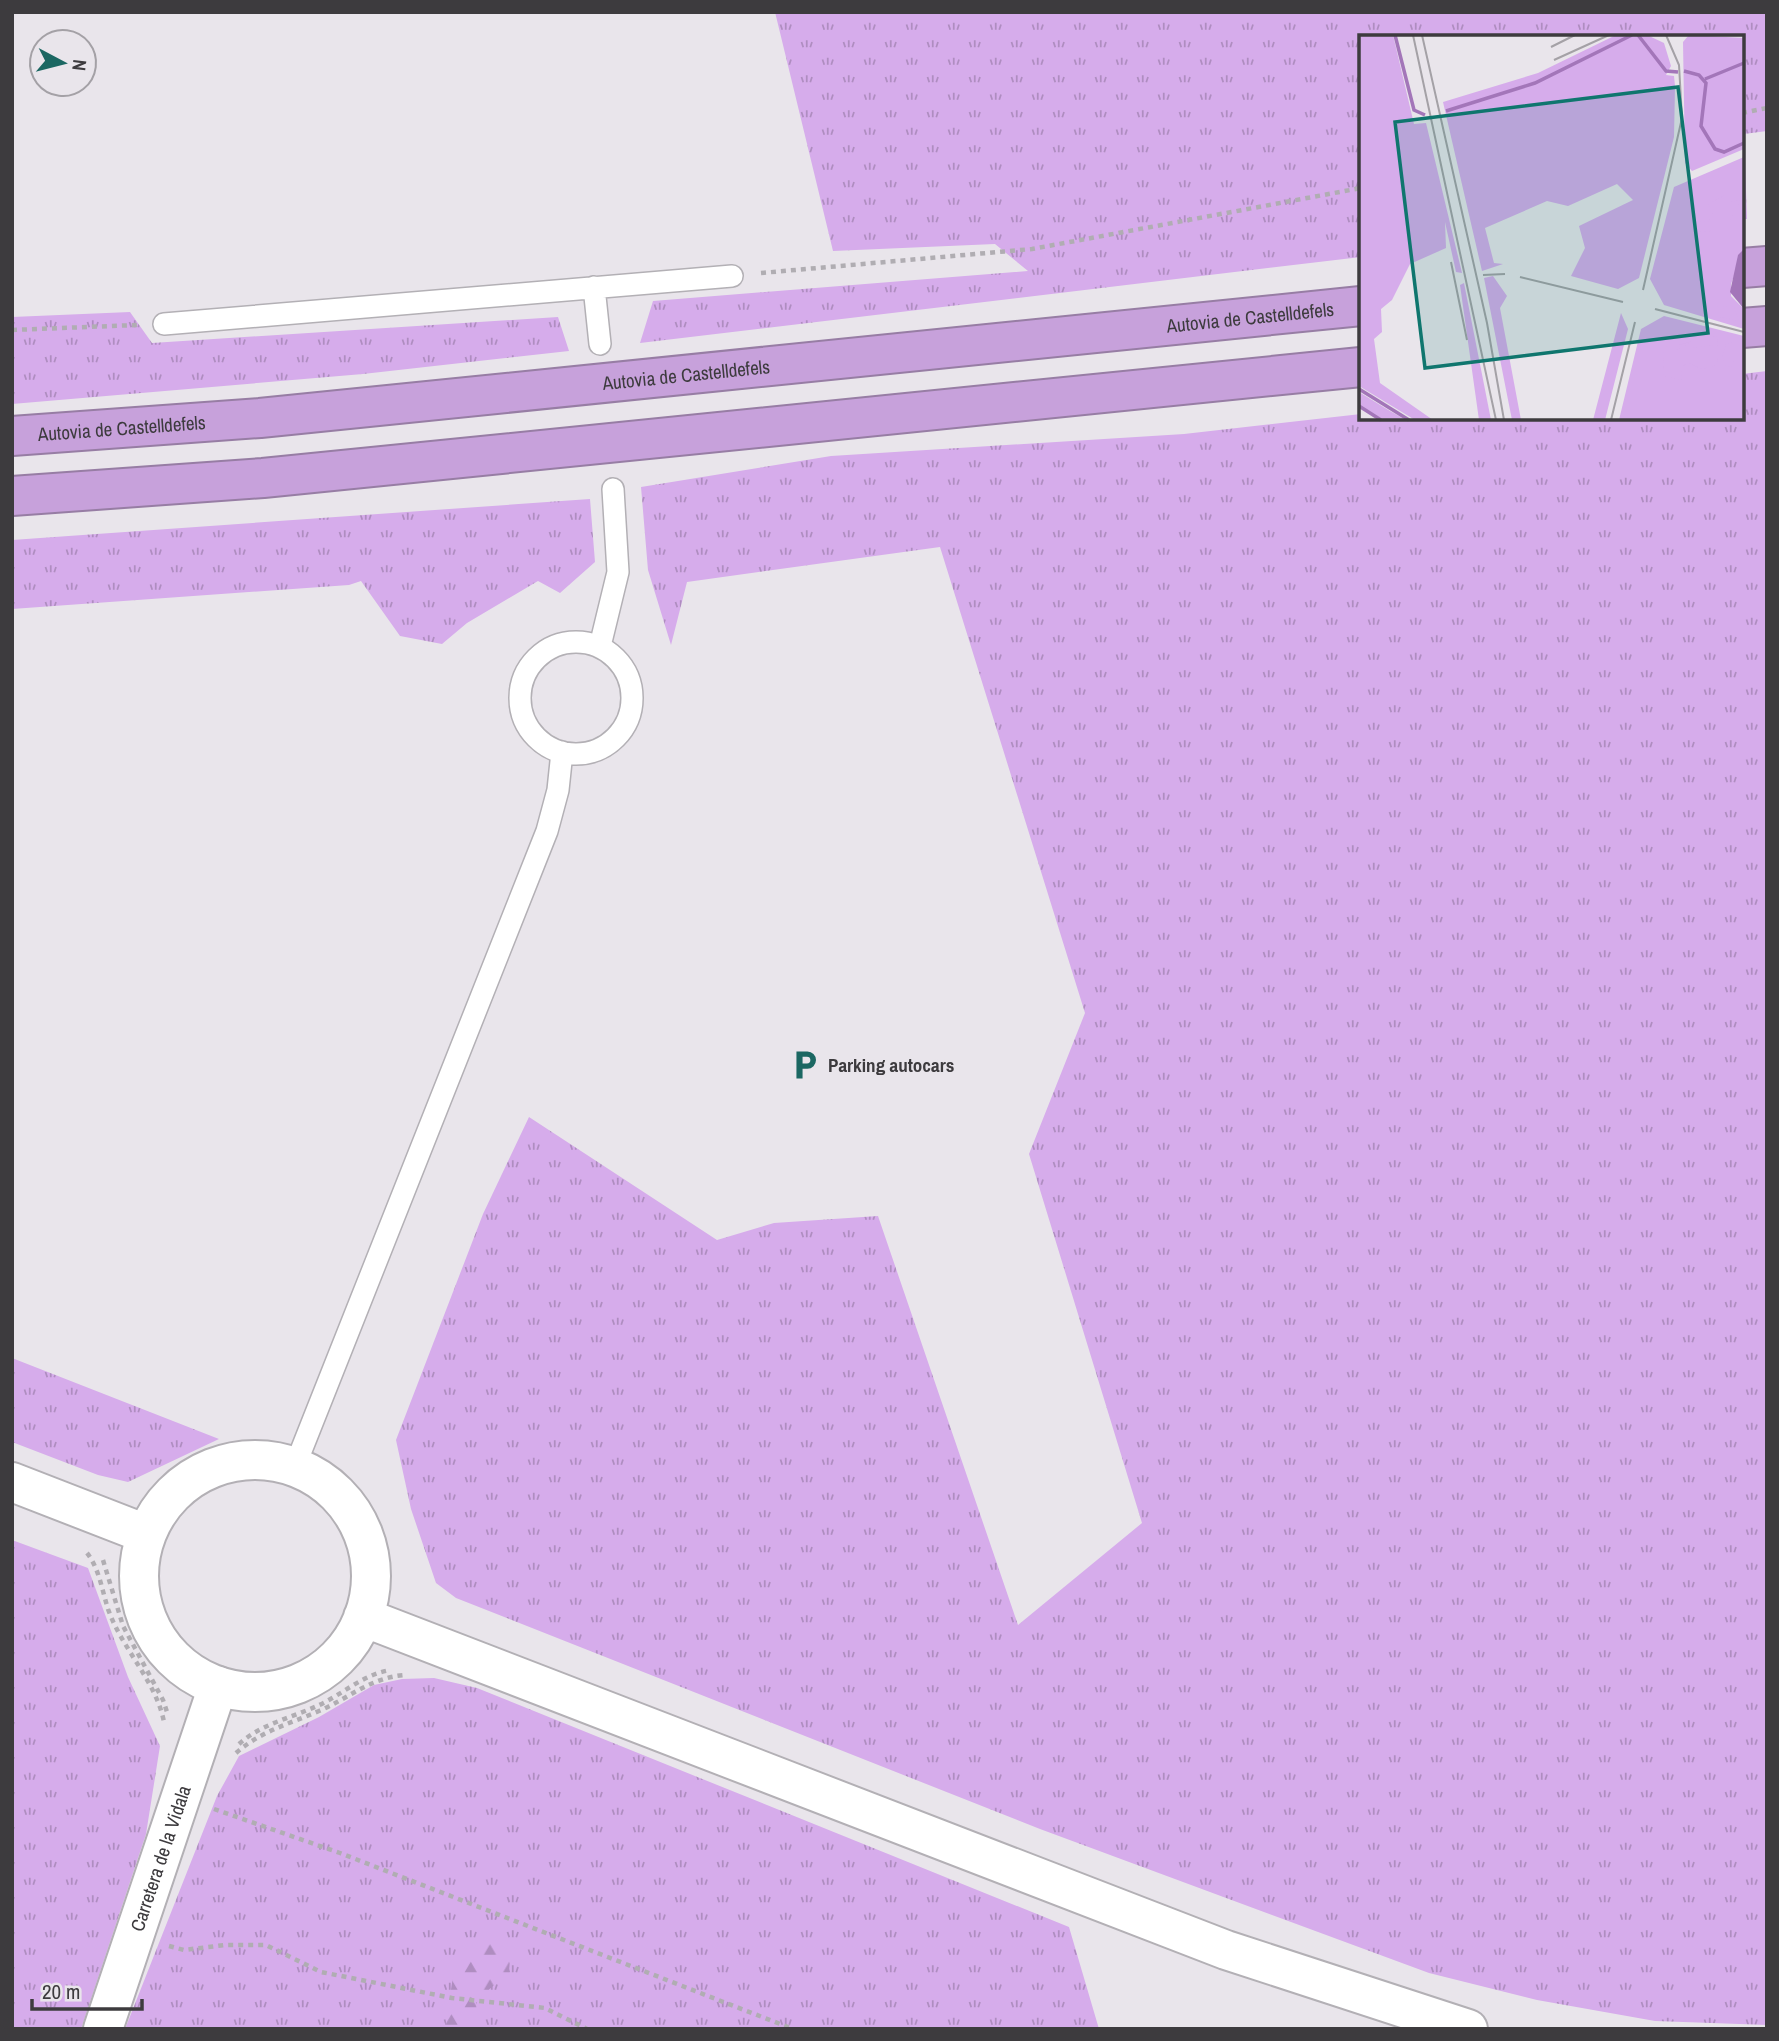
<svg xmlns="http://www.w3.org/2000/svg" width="1779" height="2041" font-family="'Archivo Narrow',sans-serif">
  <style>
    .grass { fill: url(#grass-tufts) }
    .forest { fill: url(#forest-firs) }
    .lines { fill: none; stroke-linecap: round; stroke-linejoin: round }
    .lane-casing { stroke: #b3b0b5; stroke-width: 24 }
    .street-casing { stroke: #b3b0b5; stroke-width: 42 }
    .secondary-casing { stroke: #b3b0b5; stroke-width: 42 }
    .highway-casing { stroke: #977da4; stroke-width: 42 }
    .path { stroke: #b0adb2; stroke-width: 4.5; stroke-dasharray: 5 5; stroke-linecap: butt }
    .lane { stroke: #fff; stroke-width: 21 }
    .street { stroke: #fff; stroke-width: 38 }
    .secondary { stroke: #fff; stroke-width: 38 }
    .highway { stroke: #c7a1db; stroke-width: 38 }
    .labels { text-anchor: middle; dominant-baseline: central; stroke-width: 5; stroke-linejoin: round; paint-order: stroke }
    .street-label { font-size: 19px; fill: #3d3b3e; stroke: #e9e5eb }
    .poi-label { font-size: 19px; font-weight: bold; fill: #3d3b3e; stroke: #e9e5eb; text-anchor: start }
    .inset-river { fill: none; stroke: #a376b9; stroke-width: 3.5 }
    .inset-road { fill: none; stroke: #a4a1a6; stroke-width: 2 }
    .view { fill: #0f766e; fill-opacity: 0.15; stroke: #0f766e; stroke-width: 3.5 }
    .inset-edge { fill: none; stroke: #3d3b3e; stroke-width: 3.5 }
  </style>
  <defs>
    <pattern id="grass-tufts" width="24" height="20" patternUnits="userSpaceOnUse" patternTransform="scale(1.75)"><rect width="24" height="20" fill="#d6aceb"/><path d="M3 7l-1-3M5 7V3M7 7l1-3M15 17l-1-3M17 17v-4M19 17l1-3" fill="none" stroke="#af8dc0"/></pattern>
    <pattern id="forest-firs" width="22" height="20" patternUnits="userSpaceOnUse" patternTransform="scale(1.75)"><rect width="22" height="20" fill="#d6aceb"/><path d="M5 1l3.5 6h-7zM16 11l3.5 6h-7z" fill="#af8dc0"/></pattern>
  </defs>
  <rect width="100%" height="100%" fill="#e9e5eb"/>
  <!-- grass -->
  <path class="grass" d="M775 12H1767V131L1744 134 1747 219H1742V37H1361V257L640 343 653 301 1028 271 995 244 833 251Z
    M130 312 152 343 558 317 569 351 363 374 12 404V317Z
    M1767 371V2025L1655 2021 1537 2000 1429 1973 1040 1829 456 1598 436 1583 411 1509 396 1440 483 1214 529 1117 717 1240 774 1223 878 1216 1018 1625 1142 1523 1029 1154 1085 1013 940 547 687 582 671 645 648 570 641 487 831 456 1184 434 1361 414V418H1742V374Z
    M590 499 595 562 560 593 538 581 467 623 442 644 400 636 361 581 349 585 12 609V540Z
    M12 1358 219 1439 128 1482 98 1475 12 1442Z
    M12 1540 88 1568 128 1677 160 1746 146 1834 81 2029H12Z
    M434 1678 477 1688 1069 1927 1099 2029H125L217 1796 239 1756 319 1717 374 1685 402 1679Z"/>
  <!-- forest -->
  <path class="forest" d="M484 1933 511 1945 509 1972 476 2001 478 2029H445L456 1957Z"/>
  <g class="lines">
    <defs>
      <path id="lane" d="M594 287 600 344
        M164 324 732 276
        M520 698a56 56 0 1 1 112 0a56 56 0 1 1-112 0Z
        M600 646 618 572 613 489
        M295 1466 547 831 558 790 562 752"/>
      <g id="street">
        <path id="s1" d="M103 2029 218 1686"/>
      </g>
      <path id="secondary" d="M139 1576a116 116 0 1 1 232 0a116 116 0 1 1-232 0Z
        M12 1482 146 1534
        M363 1617 1226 1950 1468 2029"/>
      <g id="highway">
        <path d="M1742 268 1767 266"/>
        <path d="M1742 328 1767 326"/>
        <path id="s2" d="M12 436 260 418 1361 306"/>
        <path d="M12 496 263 478 1361 367"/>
      </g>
    </defs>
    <!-- lane casing -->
    <use href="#lane" class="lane-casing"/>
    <!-- street casing -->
    <use href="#street" class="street-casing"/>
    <!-- secondary casing -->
    <use href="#secondary" class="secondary-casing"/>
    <!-- highway casing -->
    <use href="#highway" class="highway-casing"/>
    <!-- path -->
    <path class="path" d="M1742 113 1767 108
      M761 273 1032 249 1361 188
      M12 330 137 325
      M87 1553C99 1568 102 1590 108 1609 122 1649 156 1681 164 1722
      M103 1560 123 1626 163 1700 168 1715
      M239 1744C261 1724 291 1718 317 1706 342 1695 363 1674 391 1670
      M236 1753C261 1731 289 1724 319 1711 349 1698 370 1678 404 1675
      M214 1809 340 1853 793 2029
      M169 1946 184 1950 225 1945H266L321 1972 452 1998 545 2008 587 2029"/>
    <!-- lane -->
    <use href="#lane" class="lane"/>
    <!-- street -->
    <use href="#street" class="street"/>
    <!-- secondary -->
    <use href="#secondary" class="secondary"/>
    <!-- highway -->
    <use href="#highway" class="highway"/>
  </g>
  <!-- icons -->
  <defs>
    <symbol id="parking-bare" viewBox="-9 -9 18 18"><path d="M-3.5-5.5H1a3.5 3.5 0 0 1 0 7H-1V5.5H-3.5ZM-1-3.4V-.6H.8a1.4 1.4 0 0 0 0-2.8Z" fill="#1b6762" stroke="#e9e5eb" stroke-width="2.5" paint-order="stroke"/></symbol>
  </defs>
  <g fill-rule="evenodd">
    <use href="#parking-bare" x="783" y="1043" width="44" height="44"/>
  </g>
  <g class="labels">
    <!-- street labels -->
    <g class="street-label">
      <text stroke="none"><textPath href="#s2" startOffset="1244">Autovia de Castelldefels</textPath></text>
      <text stroke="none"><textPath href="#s2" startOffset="677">Autovia de Castelldefels</textPath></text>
      <text stroke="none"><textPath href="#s2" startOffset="110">Autovia de Castelldefels</textPath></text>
      <text stroke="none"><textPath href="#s1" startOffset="180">Carretera de la Vidala</textPath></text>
    </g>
    <!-- poi labels -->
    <g class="poi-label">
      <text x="828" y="1065">Parking autocars</text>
    </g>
  </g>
  <!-- overview -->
  <g transform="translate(1359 35)">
    <rect width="385" height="385" fill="#e9e5eb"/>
    <path d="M0 0H34L55 89 67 88 103 238 97 237 86 187 87 213 51 229 33 265 22 274 23 297 15 304 21 348 74 385H56L0 351ZM257 0H288L305 8 312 31 307 40 315 41 316 51 315 102 280 243 259 254 212 241 226 213 220 191 274 165 258 149 209 171 188 166 126 193 135 228 144 229 123 236 84 67 179 38ZM330 0 385 3V114L333 136 326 128 324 7ZM385 122V214L372 249V261L385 274V294L305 270 291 244 315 152ZM134 241 148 261 141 273 162 385H153L125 243ZM105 248 132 385H120L101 250ZM262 278 269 294 246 385H234ZM305 281 385 301V385H260L282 294ZM0 357 31 376 47 385H25L0 370Z" fill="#d6aceb"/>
    <path d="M368 159 372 167 382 165 371 185 360 183 351 196 341 197 337 187 350 186 354 177 349 169ZM357 271 375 272 380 286 361 282ZM359 301 358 330 343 334 329 328 322 332 323 345 305 341 304 316 314 303 320 310 334 306 314 317 319 328 334 313 354 310V302ZM373 307 385 310V318L374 326 379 333 367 331 363 321 367 309Z" fill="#d6aceb"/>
    <path d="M385 214V274L371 257 379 220Z" fill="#a376b9"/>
    <path class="inset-river" d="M36 0 55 75 66 80M279 0 307 36 319 37M325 36 340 40 347 48 342 91 356 114 365 117 385 108M346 44 385 28M87 76 176 48 273 0M0 354 50 385M0 371 22 385"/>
    <path class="inset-road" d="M54 0 137 385M63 0 128 288 145 385M192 12 216 0M195 25 250 0M92 227 108 305M124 240 146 239M161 242 264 267M284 255 323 83 320 30 307 0M296 274 385 297M252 385 276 287"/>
    <path class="view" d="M319 52 349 298 66 333 36 87Z"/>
    <rect width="385" height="385" class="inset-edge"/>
  </g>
  <!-- border -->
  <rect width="1779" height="2041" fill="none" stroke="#3d3b3e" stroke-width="28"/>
  <!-- north arrow -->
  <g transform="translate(63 63) rotate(97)"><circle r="33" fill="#e9e5eb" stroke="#a4a1a6" stroke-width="2"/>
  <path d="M0-5L12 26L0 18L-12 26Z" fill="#1b6762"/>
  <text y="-10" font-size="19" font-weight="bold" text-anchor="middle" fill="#3d3b3e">N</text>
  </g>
  <!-- scale -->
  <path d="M32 1999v10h110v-10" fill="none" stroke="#3d3b3e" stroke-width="3.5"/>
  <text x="42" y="1999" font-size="21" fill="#3d3b3e" stroke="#e9e5eb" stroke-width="5" paint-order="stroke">20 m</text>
</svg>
